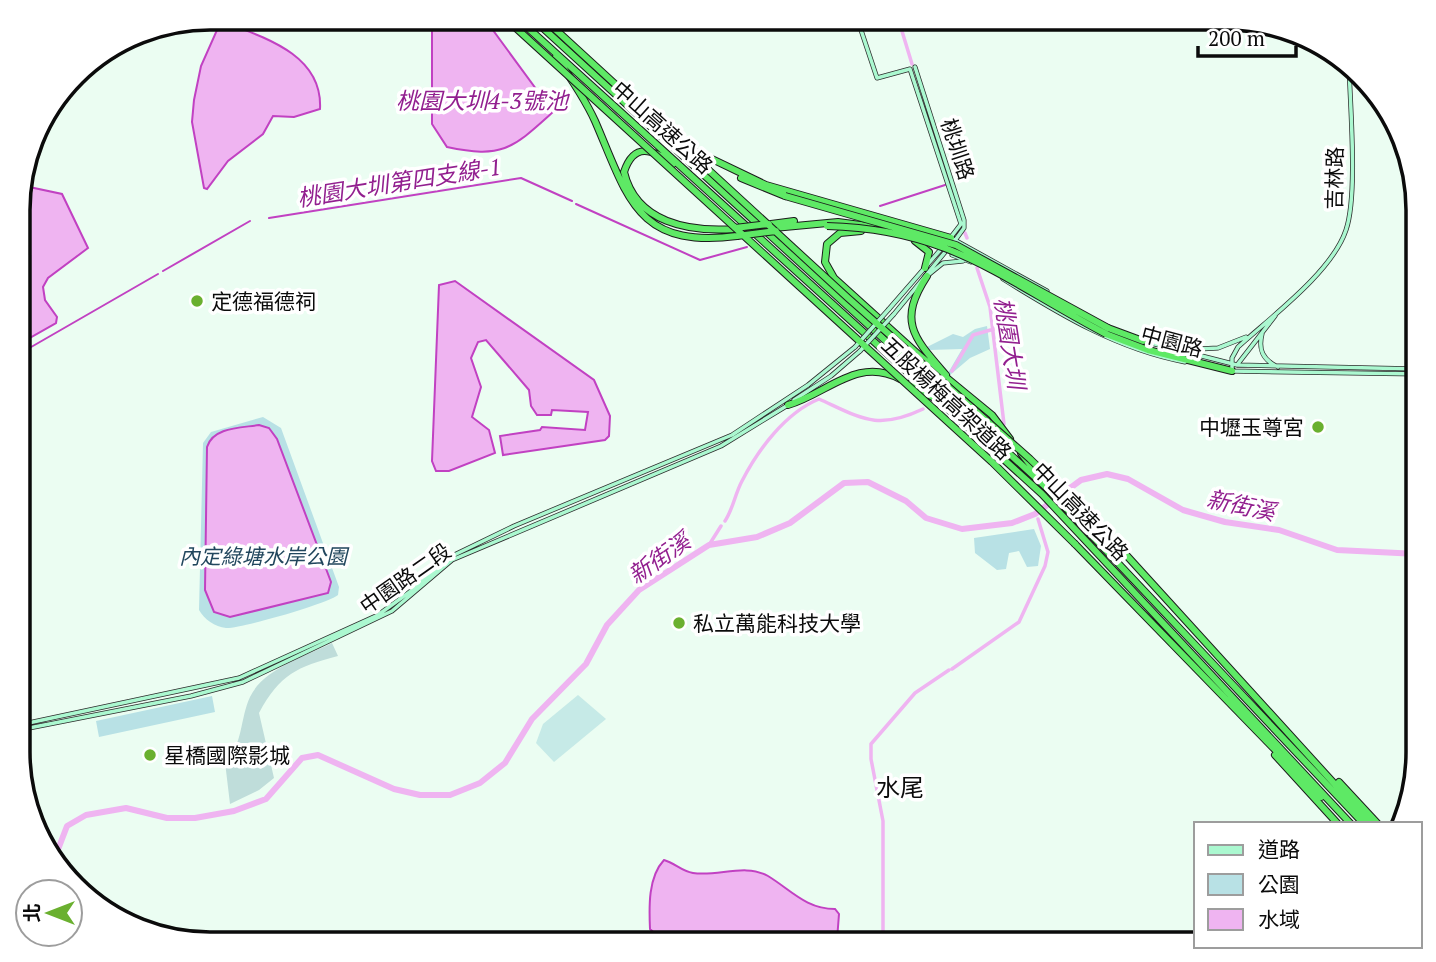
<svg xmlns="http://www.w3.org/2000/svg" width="1436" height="962" font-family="'PT Serif','Noto Sans TC',serif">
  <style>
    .green { fill: #b8e1e5 }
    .cemetery { fill: #bfddda }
    .pitch { fill: #c6eae7 }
    .water { fill: #efb4f1; stroke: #c141c2; stroke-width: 2 }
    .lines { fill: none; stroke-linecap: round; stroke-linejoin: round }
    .stream { stroke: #c141c2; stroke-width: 2 }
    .canal { stroke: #efb4f1; stroke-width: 3.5 }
    .river { stroke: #efb4f1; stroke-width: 6 }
    .secondary-casing { stroke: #2d2d2d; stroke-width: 5 }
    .highway-casing { stroke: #1c1c1c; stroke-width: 8 }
    .secondary { stroke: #abf8d0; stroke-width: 3.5 }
    .highway { stroke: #5ee965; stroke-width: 6 }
    .secondary-bridge-casing { stroke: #2d2d2d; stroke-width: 5; stroke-linecap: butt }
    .highway-bridge-casing { stroke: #1c1c1c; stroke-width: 8; stroke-linecap: butt }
    .secondary-bridge { stroke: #abf8d0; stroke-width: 3.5 }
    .highway-bridge { stroke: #5ee965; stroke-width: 6 }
    .poi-dot { fill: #6ab02f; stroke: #fff; stroke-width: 2.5 }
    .labels { text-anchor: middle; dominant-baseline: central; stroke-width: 7; stroke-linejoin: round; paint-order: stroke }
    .street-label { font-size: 21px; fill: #0b0b0b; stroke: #fff }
    .poi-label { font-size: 21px; fill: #0b0b0b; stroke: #fff; text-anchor: start }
    .park-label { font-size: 21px; font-style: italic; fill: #21465d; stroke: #fff }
    .water-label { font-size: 23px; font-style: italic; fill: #921f8f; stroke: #fff }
    .quarter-label { font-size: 24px; fill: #0b0b0b; stroke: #fff }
    .rim { fill: none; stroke: #0b0b0b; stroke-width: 3.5 }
  </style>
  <rect width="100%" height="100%" fill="#ebfdf2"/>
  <!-- green -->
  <path class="green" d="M987 326 990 349 970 358 950 375 948 373 962 349 930 350 927 347 953 334 963 337 975 329Z
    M263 417 281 428 339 587 338 595C327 604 239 629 226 628 215 627 204 619 199 610L203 443 211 432Z
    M1034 529 1041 546 1038 566 1027 567 1019 551 1009 553 1006 569 997 570 975 553 974 538Z
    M212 696 215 712 99 737 96 721Z
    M19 734H22L31 778 20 780Z"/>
  <!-- cemetery -->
  <path class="cemetery" d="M332 643 338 656C297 667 280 674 259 713L274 778 259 790 230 804 225 762C243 746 240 718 250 697 263 669 306 656 332 643Z"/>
  <!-- pitch -->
  <path class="pitch" d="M578 695 606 719 554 762 536 743 543 724Z"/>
  <!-- water -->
  <path class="water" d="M432 18H484L553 112C513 148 503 159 447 147L432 124Z
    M221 21C263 37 323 54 320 109L294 117 273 116 263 134 228 161 207 189 204 188 192 122 194 100 201 66Z
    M20 185 62 194 88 248 48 278 43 287 45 300 57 317 56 323 19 344Z
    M455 281 594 380 610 416 609 436 605 440 503 455 500 436 540 430 542 427 585 430 588 412 552 410 551 415H537L531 406 529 390 486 340 478 342 471 358 481 387 472 417 489 430 495 453 449 471H436L432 461 439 285Z
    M259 425 269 428 277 439 331 582 328 593 230 617 214 612 205 590 207 447C213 427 241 428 259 425Z
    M664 860C675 863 681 871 693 873 718 877 745 863 768 876 791 890 806 909 835 909L839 914 837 940 831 944 664 942 650 929C649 907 648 877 664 860Z"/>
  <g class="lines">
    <!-- stream -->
    <path class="stream" d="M576 204 700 260 747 247
      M880 206 945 185
      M269 218 521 178 572 201
      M163 271 250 221
      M19 354 158 274"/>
    <!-- canal -->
    <path class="canal" d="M898 18 912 64
      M965 233 967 238
      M977 268 990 307 1004 424
      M952 371 973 335 994 329
      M725 521C733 509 735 494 742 481 758 450 785 413 819 399 861 418 877 431 923 409
      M709 545 721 526
      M952 669 1019 622 1045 566 1048 552 1038 519
      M883 944V821L871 759V744L915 693 949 670"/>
    <!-- river -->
    <path class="river" d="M54 860 67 826 86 815 126 808 167 818H195L234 811 266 799 302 758 318 755 394 789 420 795H450L480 783 505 763 532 719 586 664 607 625 639 590 709 545 757 537 790 523 844 483 868 482 906 501 926 518 962 529 1012 523 1035 514 1081 480 1107 474 1128 479 1183 510 1225 522 1279 530 1337 550 1418 554"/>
    <defs>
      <path id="secondary" d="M857 18 877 78 910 69 961 224 951 237
        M915 67 964 220V228L956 239
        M951 238 1047 291
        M952 255 971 262
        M927 276 943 263 963 261
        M1003 279C1061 315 1117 349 1185 362
        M889 309 942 248
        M894 314 946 251
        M1262 334C1258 350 1263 360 1278 367
        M1143 341 1237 365 1418 369
        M1179 350 1218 348 1246 337
        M1237 365 1275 316
        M1231 371 1418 374
        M1232 371V358L1238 347C1271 317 1332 272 1346 230 1358 195 1350 105 1349 65
        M794 400 831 376 860 351
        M19 725 239 678 378 615 411 591 450 557 514 526 732 435 808 385 855 347
        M19 730 191 696 243 682 392 611 452 560 721 446 788 405"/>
      <path id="highway" d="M517 18 1042 494 1351 824
        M532 18 1048 489 1364 824
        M556 57C570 77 585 99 595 121 628 197 636 249 737 236
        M689 148 766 185 951 238
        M673 164C652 149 634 142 624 172 636 223 689 232 734 229
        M741 178 785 196
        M771 224 794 221
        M774 228 838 222 890 229
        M861 231 840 233 827 244 825 262 834 278 919 355 992 415 1010 439
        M915 241 929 252 925 268
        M927 276C897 322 914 338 946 375
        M1108 328 1143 341
        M1106 334 1148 350 1232 371
        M909 384 936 399
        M788 405C827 394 857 356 900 379
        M1021 453 1038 475
        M1108 535 1371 824
        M1075 544 1321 797
        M1275 755 1338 824
        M1339 782 1378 824"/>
    </defs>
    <!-- secondary casing -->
    <use href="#secondary" class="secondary-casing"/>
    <!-- highway casing -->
    <use href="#highway" class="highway-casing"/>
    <!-- secondary -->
    <use href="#secondary" class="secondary"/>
    <!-- highway -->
    <use href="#highway" class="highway"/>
    <defs>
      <path id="secondary-bridge" d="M855 347 889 309
        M860 351 894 314"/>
      <path id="highway-bridge" d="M505 18 992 462 1075 544
        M543 18 848 298 1030 459 1108 535
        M785 196 956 245 1108 328
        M827 226C951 229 1003 280 1106 334
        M735 228 769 224
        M737 236 776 231"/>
    </defs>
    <!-- secondary-bridge casing -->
    <use href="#secondary-bridge" class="secondary-bridge-casing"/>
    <!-- highway-bridge casing -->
    <use href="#highway-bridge" class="highway-bridge-casing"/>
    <!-- secondary-bridge -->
    <use href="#secondary-bridge" class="secondary-bridge"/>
    <!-- highway-bridge -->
    <use href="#highway-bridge" class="highway-bridge"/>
  </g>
  <!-- markers -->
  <g class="poi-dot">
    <circle cx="197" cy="301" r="7"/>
    <circle cx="1318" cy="427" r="7"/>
    <circle cx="679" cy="623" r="7"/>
    <circle cx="150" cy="755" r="7"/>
  </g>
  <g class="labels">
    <!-- street labels -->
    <g class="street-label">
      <text transform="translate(663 127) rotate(42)">中山高速公路</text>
      <text transform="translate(958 149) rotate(72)">桃圳路</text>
      <text transform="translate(1334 178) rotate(-89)">吉林路</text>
      <text transform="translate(1172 341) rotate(15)">中園路</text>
      <text transform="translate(947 398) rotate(43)">五股楊梅高架道路</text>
      <text transform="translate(1081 511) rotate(46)">中山高速公路</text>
      <text transform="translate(405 578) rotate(-35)">中園路二段</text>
    </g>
    <!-- poi labels -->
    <g class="poi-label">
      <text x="211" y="301">定德福德祠</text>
      <text x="1304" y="427" text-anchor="end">中壢玉尊宮</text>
      <text x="693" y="623">私立萬能科技大學</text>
      <text x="164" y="755">星橋國際影城</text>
    </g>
    <!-- park labels -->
    <g class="park-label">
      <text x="263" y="556">內定綠塘水岸公園</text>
    </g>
    <!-- water labels -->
    <g class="water-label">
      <text x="482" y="100">桃園大圳4-3號池</text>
      <text transform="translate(399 182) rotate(-9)">桃園大圳第四支線-1</text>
      <text transform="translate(1010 343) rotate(81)">桃園大圳</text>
      <text transform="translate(1241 505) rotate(12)">新街溪</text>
      <text transform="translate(659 558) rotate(-35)">新街溪</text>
    </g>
    <!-- quarter labels -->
    <g class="quarter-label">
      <text x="900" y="787">水尾</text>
    </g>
  </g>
  <!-- crop -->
  <path d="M0 0H1436V962H0ZM210 30H1226A180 180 0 0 1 1406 210V752A180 180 0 0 1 1226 932H210A180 180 0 0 1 30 752V210A180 180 0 0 1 210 30Z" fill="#fff" fill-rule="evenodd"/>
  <path class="rim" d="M210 30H1226A180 180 0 0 1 1406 210V752A180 180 0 0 1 1226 932H210A180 180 0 0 1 30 752V210A180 180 0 0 1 210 30Z"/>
  <!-- legend -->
  <rect x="1194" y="822" width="228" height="126" fill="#ffffff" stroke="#9d9d9d" stroke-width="2"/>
  <rect x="1208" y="845" width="35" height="10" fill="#abf8d0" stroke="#9d9d9d" stroke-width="2"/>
  <text x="1258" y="857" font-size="21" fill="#0b0b0b">道路</text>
  <rect x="1208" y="874" width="35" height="21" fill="#b8e1e5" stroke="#9d9d9d" stroke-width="2"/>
  <text x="1258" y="892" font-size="21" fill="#0b0b0b">公園</text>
  <rect x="1208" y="909" width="35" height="21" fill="#efb4f1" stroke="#9d9d9d" stroke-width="2"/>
  <text x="1258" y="927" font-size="21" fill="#0b0b0b">水域</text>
  <!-- north arrow -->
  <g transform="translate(49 913) rotate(270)"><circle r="33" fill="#ffffff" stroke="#9d9d9d" stroke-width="2"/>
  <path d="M0-5L12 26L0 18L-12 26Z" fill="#6ab02f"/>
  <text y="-10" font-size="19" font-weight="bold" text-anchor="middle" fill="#0b0b0b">北</text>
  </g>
  <!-- scale -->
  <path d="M1198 46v10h98v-10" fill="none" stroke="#0b0b0b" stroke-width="3.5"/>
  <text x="1208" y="46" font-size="21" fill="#0b0b0b" stroke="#ffffff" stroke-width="5" paint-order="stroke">200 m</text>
</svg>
